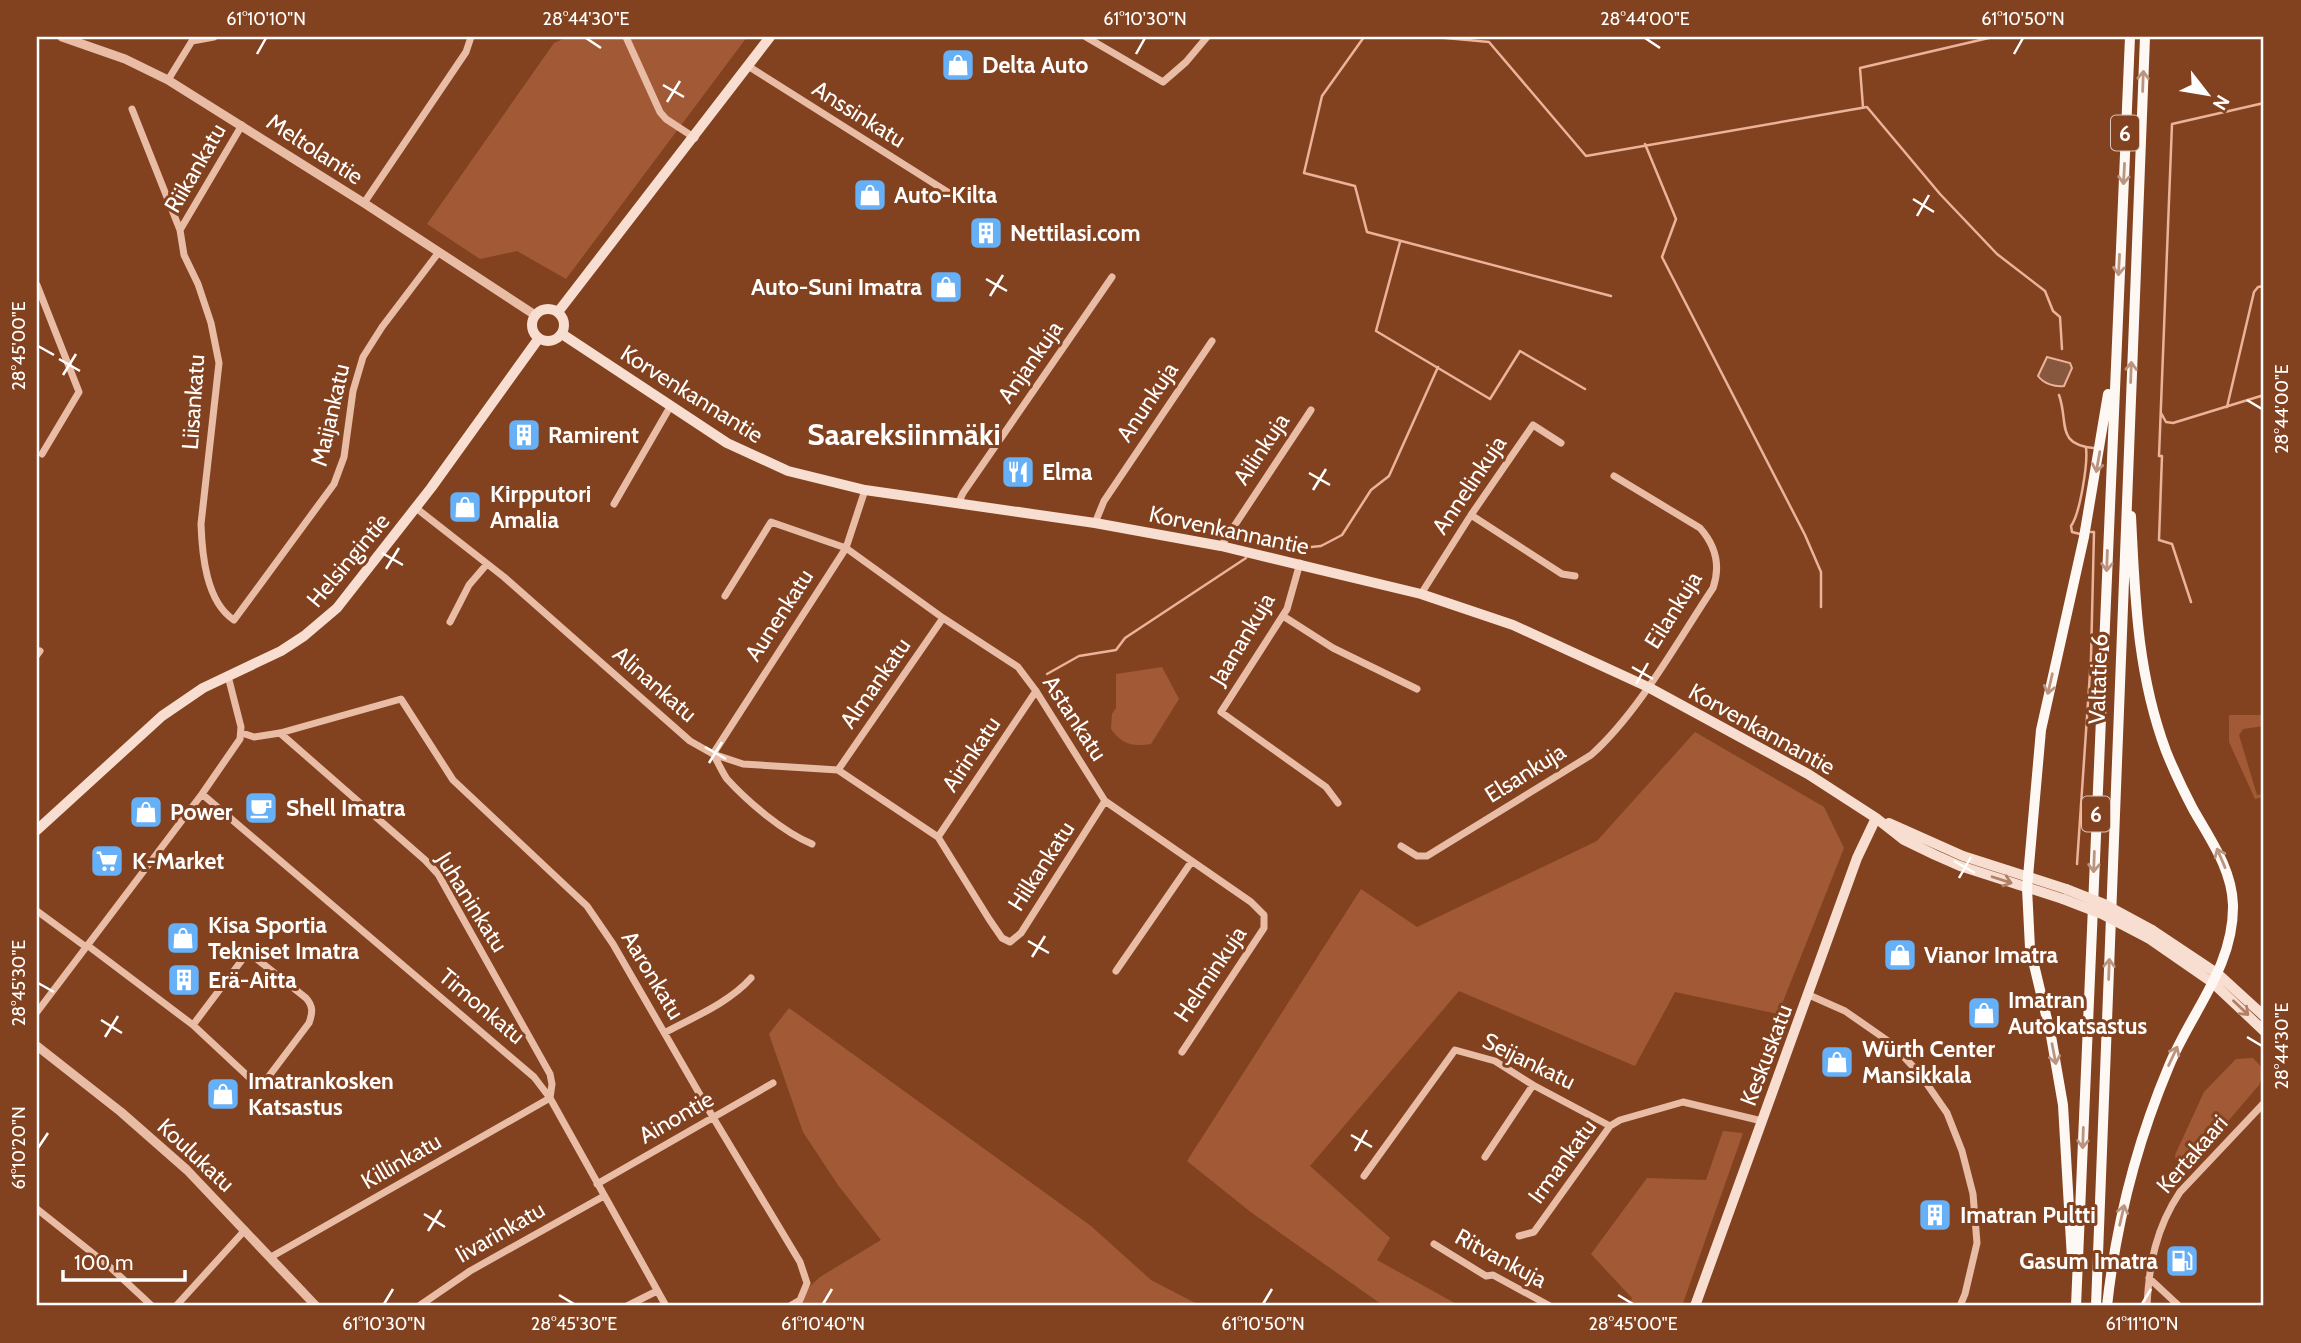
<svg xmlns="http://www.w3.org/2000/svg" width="2301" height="1343" font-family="Cabin,sans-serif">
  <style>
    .green { fill: #a25a36 }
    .water { fill: #87573e; stroke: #eab39a; stroke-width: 2 }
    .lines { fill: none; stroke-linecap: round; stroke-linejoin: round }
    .stream { stroke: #eab39a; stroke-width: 2.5 }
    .minor { stroke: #e9bca6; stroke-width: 7 }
    .tertiary { stroke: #e9bca6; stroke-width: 9 }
    .secondary { stroke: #f7ded1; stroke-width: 10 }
    .trunk { stroke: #fef8f4; stroke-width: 10 }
    .secondary-bridge { stroke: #f7ded1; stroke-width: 10 }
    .oneway { stroke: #ba947f }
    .oneway2 { stroke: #b18066 }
    .ticks { fill: none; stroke: #fff; stroke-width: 2.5 }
    .labels { text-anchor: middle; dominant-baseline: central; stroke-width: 6; stroke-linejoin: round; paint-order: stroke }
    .shield { fill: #83421f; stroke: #dac6bc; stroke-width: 2 }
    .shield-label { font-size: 21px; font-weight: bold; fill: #fff }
    .poi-label { font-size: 23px; font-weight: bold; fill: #fff; stroke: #83421f; text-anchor: start }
    .street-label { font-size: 23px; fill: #fff; stroke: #83421f }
    .district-label { font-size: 30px; font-weight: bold; fill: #fff; stroke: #83421f }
    .neatline { fill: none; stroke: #fff; stroke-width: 2.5 }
    .ticks-label { font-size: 18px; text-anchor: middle; fill: #fff }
  </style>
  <rect width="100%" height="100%" fill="#83421f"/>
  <!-- green -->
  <path class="green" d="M568 37H747L566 279 517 251 480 259 427 224 554 43Z
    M1162 667 1179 699 1151 744C1132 747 1122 744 1111 729L1112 714 1116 708V674Z
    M2229 715H2264V726L2243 729 2239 735 2257 795 2263 794V797L2255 799 2229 742Z
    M1695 732 1824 807 1844 848 1778 1014 1675 992 1635 1066 1459 991 1310 1166 1390 1238 1377 1260 1460 1306H1384L1252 1213 1187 1161 1361 889 1417 927 1597 841Z
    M789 1008 1091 1226 1151 1280 1201 1306H789L820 1277 881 1240 838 1185 803 1132 769 1034Z
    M2253 1058 2264 1070 2259 1085 2193 1162 2178 1173 2175 1155 2204 1092 2236 1059Z
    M1723 1131 1743 1133 1682 1306H1628L1632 1298 1591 1254 1647 1178 1706 1180Z"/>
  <!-- water -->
  <path class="water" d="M2047 357 2070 363 2072 368 2064 386C2055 387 2044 384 2038 376Z"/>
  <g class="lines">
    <!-- stream -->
    <path class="stream" d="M1364 37 1322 96 1304 173 1355 186 1367 232 1611 296
      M1435 37 1489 42 1586 156 1867 107 1940 194 1997 254 2045 291 2053 311 2060 317 2062 349
      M1863 107 1860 68 1993 37
      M1645 144 1676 219 1662 257 1805 535 1821 572V607
      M1400 242 1376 331 1490 399 1520 351 1585 389
      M2059 395C2069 423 2055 444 2094 448
      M2227 407 2254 292 2258 287 2264 286
      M2161 413 2166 422 2173 423 2264 395
      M2080 534 2072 532 2071 526C2080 514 2088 463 2086 448
      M1301 548 1321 546 1342 535 1371 490 1389 476 1438 367
      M2191 602 2172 544 2159 540 2162 456H2159L2172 124 2264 103
      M1047 674 1079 656 1116 650 1125 638 1246 558
      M2077 864 2091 658 2094 532H2091"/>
    <!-- minor -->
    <path class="minor" d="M626 37 660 112 666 119 695 138
      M1086 37 1163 82 1186 62 1207 37
      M748 66 949 193
      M168 80 192 41 214 37
      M132 109 180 230 184 255 198 284 211 323 219 363 201 524C202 554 206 602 234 620L334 484 344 457 353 391 363 357 382 327 439 252
      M364 203 466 52 471 37
      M180 230 242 125
      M37 285 79 392 42 454
      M614 504 670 407
      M958 504 963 493 1112 277
      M416 508 504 577 690 741 713 754 743 764 838 770 938 837 989 919 1002 938 1010 942 1021 933 1105 801
      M1471 515 1562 574 1575 576
      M1095 523 1104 501 1212 341
      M1221 546 1311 410
      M1300 563 1287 609 1221 712 1326 787 1338 803
      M1421 594 1471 515 1533 425 1561 443
      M725 596 771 522 846 548 943 618 1018 667 1036 691 1105 801 1251 902 1264 915V928L1182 1052
      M1283 616 1333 648 1417 689
      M450 622 469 585 487 564
      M37 655 40 651
      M242 733 254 737 280 733 401 699 453 780 587 906 613 944 714 1119 800 1262 807 1283 800 1300 790 1306
      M838 770 943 618
      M202 794 534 1077 550 1098 666 1306
      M938 837 1036 691
      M812 844C783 832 748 802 727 779 722 772 718 762 713 754L846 548 865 490
      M1401 846 1417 856H1427L1591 755C1639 712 1677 642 1713 588 1721 565 1716 546 1700 528L1614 476
      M37 911 86 947
      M87 945 193 1025 254 1082 259 1083 266 1080 309 1023C313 1012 313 1006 306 998L248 952 193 1025
      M1116 971 1192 861
      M1809 995 1845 1011 1891 1043 1920 1074 1947 1113 1962 1151 1973 1194 1977 1243 1965 1294 1960 1306
      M37 1012 202 794 240 739 241 727 228 676
      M666 1032C694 1017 730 1002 751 978
      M1485 1157 1533 1085
      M1364 1176 1455 1050 1495 1061 1533 1085 1610 1126
      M597 1184 773 1083
      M37 1209 110 1267 152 1306
      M1519 1236 1534 1232 1610 1126 1620 1120 1683 1102 1762 1121
      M1434 1244 1486 1276 1493 1275 1550 1306
      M271 1257 550 1098 552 1084 550 1074 438 874 425 860 280 733
      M2149 1278 2179 1306
      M176 1306 245 1230
      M419 1306 470 1271 604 1196
      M627 1306 657 1291
      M2147 1306C2149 1264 2156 1228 2180 1192L2264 1103"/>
    <!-- tertiary -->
    <path class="tertiary" d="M62 37 125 59 168 80 364 203 535 315
      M37 1046 121 1112 187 1170 316 1306"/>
    <!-- secondary -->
    <path class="secondary" d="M532 325a16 16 0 1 1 32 0a16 16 0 1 1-32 0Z
      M558 312 770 37
      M562 334 727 443 788 471 865 490 1095 523 1221 546 1421 594 1513 625 1648 687 1808 774 1876 818 1904 840 1935 855 1960 866 2063 899
      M1889 823 1963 856 2066 889
      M37 830 162 716 203 688 281 651 304 636 337 608 431 488 539 338
      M2152 930 2218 974 2264 1016
      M2148 938 2213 983 2264 1031
      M1695 1306 1857 858 1876 818"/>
    <!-- trunk -->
    <path class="trunk" d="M2072 1259 2063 1105 2051 1036 2030 948 2027 888 2041 730 2084 537 2108 394
      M2076 1306 2130 37
      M2096 1306 2145 37
      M2107 1306C2116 1224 2137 1142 2169 1066 2191 1012 2234 967 2233 905 2232 869 2210 839 2193 809 2183 790 2174 771 2166 751 2137 673 2135 598 2131 516"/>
    <!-- secondary-bridge -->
    <path class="secondary-bridge" d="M2066 889 2104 904 2152 930
      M2063 899 2102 914 2148 938"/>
  </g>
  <!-- one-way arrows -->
  <defs><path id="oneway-shaft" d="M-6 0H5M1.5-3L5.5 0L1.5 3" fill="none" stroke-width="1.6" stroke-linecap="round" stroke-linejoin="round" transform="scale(1.75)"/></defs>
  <g class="oneway">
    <use href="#oneway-shaft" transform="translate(2143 81) rotate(-88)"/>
    <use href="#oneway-shaft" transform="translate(2124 174) rotate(93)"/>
    <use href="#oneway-shaft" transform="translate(2119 265) rotate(93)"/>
    <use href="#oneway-shaft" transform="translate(2131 372) rotate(-88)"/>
    <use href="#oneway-shaft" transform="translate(2098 462) rotate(100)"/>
    <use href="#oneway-shaft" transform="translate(2107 561) rotate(92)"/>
    <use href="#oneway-shaft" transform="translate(2050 684) rotate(103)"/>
    <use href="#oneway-shaft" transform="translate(2221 858) rotate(-113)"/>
    <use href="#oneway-shaft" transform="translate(2094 862) rotate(92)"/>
    <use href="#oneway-shaft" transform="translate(2109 969) rotate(-88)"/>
    <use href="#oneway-shaft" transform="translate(2054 1054) rotate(79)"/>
    <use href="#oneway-shaft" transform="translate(2173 1056) rotate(-65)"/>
    <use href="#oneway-shaft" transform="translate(2083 1138) rotate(92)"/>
    <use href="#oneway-shaft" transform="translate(2122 1215) rotate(-77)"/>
  </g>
  <g class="oneway2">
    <use href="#oneway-shaft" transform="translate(2002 880) rotate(18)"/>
    <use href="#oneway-shaft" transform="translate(2241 1008) rotate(44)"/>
  </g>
  <!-- ticks -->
  <path class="ticks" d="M586 38 601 48M1645 38 1660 48M257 54 266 38M1136 54 1145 38M2014 54 2023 38M663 85 684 97M667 102 680 81M1913 199 1934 212M1917 216 1929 195M986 279 1007 291M990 296 1003 275M38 346 54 355M59 359 80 371M63 375 76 354M2247 400 2262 409M1309 473 1330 485M1313 490 1326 469M382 553 403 565M386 569 399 548M1632 667 1653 679M1636 684 1648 663M705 747 726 759M709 763 722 742M1954 861 1975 873M1959 878 1971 857M1028 941 1049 953M1032 957 1045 936M38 983 54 992M101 1020 122 1033M105 1037 118 1016M2247 1037 2262 1046M1351 1135 1372 1147M38 1148 48 1133M1355 1151 1367 1130M424 1214 445 1227M428 1231 441 1210M559 1295 574 1304M1618 1295 1633 1304M384 1304 393 1289M823 1304 832 1289M1263 1304 1272 1289M2142 1304 2151 1289"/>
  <!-- icons -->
  <defs>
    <symbol id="shop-square" viewBox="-11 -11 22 22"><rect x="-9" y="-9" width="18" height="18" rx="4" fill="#66b0f7" stroke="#83421f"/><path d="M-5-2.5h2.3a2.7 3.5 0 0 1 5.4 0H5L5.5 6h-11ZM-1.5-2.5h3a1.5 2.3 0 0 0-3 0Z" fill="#fff"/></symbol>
    <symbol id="building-square" viewBox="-11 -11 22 22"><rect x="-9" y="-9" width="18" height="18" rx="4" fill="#66b0f7" stroke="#83421f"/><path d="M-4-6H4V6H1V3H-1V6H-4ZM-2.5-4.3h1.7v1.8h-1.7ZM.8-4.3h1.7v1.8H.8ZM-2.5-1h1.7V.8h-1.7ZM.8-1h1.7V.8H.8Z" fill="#fff"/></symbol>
    <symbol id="restaurant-square" viewBox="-11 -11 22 22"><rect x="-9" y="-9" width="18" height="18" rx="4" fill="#66b0f7" stroke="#83421f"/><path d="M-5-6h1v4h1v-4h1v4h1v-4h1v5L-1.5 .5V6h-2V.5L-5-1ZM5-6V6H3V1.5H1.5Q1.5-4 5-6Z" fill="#fff"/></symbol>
    <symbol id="cafe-square" viewBox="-11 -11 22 22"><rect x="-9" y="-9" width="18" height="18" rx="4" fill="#66b0f7" stroke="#83421f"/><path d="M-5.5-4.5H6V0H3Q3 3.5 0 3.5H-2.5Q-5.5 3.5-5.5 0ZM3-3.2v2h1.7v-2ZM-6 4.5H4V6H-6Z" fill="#fff"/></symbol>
    <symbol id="supermarket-square" viewBox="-11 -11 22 22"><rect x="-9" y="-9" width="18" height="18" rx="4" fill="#66b0f7" stroke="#83421f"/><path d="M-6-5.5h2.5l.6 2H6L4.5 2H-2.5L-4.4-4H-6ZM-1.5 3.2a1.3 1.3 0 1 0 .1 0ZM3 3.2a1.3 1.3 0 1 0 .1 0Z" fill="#fff"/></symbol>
    <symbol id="fuel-square" viewBox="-11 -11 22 22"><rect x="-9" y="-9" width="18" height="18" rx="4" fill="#66b0f7" stroke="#83421f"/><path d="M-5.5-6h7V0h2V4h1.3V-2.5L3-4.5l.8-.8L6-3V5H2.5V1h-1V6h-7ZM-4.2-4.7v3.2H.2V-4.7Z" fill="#fff"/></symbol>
  </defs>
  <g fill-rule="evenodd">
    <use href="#shop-square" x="939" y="46" width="38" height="38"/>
    <use href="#shop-square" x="851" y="176" width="38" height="38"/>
    <use href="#building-square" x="967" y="214" width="38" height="38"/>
    <use href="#shop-square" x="927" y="268" width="38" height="38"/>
    <use href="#building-square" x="505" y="416" width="38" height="38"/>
    <use href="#restaurant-square" x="999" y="453" width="38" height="38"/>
    <use href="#shop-square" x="446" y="488" width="38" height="38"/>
    <use href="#cafe-square" x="242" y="789" width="38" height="38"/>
    <use href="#shop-square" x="127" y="793" width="38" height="38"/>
    <use href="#supermarket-square" x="88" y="842" width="38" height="38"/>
    <use href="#shop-square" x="164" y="919" width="38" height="38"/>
    <use href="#shop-square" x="1881" y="936" width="38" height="38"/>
    <use href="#building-square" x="165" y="961" width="38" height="38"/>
    <use href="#shop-square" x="1965" y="994" width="38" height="38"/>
    <use href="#shop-square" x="1818" y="1043" width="38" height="38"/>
    <use href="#shop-square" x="204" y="1075" width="38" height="38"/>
    <use href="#building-square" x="1916" y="1196" width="38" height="38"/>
    <use href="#fuel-square" x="2163" y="1242" width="38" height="38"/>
  </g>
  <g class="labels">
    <!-- shield labels -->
    <g class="shield">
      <rect x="2111" y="115.5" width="28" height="35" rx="5"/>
      <rect x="2082" y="796.5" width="28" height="35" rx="5"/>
    </g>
    <g class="shield-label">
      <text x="2125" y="133">6</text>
      <text x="2096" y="814">6</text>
    </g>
    <!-- poi labels -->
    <g class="poi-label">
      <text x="982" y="65">Delta Auto</text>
      <text x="894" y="195">Auto-Kilta</text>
      <text x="1010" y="233">Nettilasi.com</text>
      <text x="922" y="287" text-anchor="end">Auto-Suni Imatra</text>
      <text x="548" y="435">Ramirent</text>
      <text x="1042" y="472">Elma</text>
      <text x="490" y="494">Kirpputori<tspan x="490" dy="26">Amalia</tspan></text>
      <text x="286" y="808">Shell Imatra</text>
      <text x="170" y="812">Power</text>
      <text x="132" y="861">K-Market</text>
      <text x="208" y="925">Kisa Sportia<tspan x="208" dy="26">Tekniset Imatra</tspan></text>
      <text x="1924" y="955">Vianor Imatra</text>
      <text x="208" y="980">Erä-Aitta</text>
      <text x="2008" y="1000">Imatran<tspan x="2008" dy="26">Autokatsastus</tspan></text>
      <text x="1862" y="1049">Würth Center<tspan x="1862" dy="26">Mansikkala</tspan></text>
      <text x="248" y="1081">Imatrankosken<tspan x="248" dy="26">Katsastus</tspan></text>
      <text x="1960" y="1215">Imatran Pultti</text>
      <text x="2158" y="1261" text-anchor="end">Gasum Imatra</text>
    </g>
    <!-- street labels -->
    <g class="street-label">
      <text transform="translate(859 114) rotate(32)">Anssinkatu</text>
      <text transform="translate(315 149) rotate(33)">Meltolantie</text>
      <text transform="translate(195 168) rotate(-60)">Riikankatu</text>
      <text transform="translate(1030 362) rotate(-55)">Anjankuja</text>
      <text transform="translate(692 394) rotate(32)">Korvenkannantie</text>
      <text transform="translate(193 402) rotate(-86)">Liisankatu</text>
      <text transform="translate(1147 402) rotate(-56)">Anunkuja</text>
      <text transform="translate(330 415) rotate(-77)">Maijankatu</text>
      <text transform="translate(1261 449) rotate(-56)">Ailinkuja</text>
      <text transform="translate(1469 485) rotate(-56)">Annelinkuja</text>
      <text transform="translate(1229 530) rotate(12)">Korvenkannantie</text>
      <text transform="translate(348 560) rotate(-50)">Helsingintie</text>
      <text transform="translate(1673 610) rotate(-58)">Eilankuja</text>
      <text transform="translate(779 615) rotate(-57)">Aunenkatu</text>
      <text transform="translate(1242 639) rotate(-59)">Jaanankuja</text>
      <text transform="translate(2098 679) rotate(-88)">Valtatie 6</text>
      <text transform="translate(875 683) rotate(-55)">Almankatu</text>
      <text transform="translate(655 684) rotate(41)">Alinankatu</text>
      <text transform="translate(1075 718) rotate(57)">Astankatu</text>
      <text transform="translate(1762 729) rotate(29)">Korvenkannantie</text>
      <text transform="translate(971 754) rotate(-56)">Airinkatu</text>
      <text transform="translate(1525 773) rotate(-32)">Elsankuja</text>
      <text transform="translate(1041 866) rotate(-57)">Hilkankatu</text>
      <text transform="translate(472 902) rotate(58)">Juhaninkatu</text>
      <text transform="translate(1210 974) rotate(-56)">Helminkuja</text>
      <text transform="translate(653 975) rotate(59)">Aaronkatu</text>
      <text transform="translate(482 1006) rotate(40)">Timonkatu</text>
      <text transform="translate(1766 1055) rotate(-69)">Keskuskatu</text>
      <text transform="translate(1529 1061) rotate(26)">Seijankatu</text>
      <text transform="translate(676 1117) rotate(-30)">Ainontie</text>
      <text transform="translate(2192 1154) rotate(-49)">Kertakaari</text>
      <text transform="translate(196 1155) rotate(43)">Koulukatu</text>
      <text transform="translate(401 1161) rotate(-30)">Killinkatu</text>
      <text transform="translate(1562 1161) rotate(-54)">Irmankatu</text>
      <text transform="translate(500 1232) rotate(-30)">Iivarinkatu</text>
      <text transform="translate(1501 1258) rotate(28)">Ritvankuja</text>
    </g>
    <!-- district labels -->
    <g class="district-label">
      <text x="904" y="434">Saareksiinmäki</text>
    </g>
  </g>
  <!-- border -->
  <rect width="2301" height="1343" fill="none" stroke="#83421f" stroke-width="77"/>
  <!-- north arrow -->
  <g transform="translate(2207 94) rotate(121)" stroke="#83421f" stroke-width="5" paint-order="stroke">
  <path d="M0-5L12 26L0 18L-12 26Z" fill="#ffffff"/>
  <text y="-10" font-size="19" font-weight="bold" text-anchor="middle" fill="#ffffff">N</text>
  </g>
  <!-- scale -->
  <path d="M63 1270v10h122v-10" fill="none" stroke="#ffffff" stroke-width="3.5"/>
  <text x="74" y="1270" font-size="21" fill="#ffffff" stroke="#83421f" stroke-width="5" paint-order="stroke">100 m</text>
  <rect x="38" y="38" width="2224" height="1266" class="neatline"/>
  <g class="ticks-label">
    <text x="266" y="25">61°10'10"N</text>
    <text x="586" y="25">28°44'30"E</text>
    <text x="1145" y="25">61°10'30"N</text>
    <text x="1645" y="25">28°44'00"E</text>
    <text x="2023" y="25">61°10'50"N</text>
    <text transform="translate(19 346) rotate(-90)" y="6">28°45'00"E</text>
    <text transform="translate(2282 409) rotate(-90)" y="6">28°44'00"E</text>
    <text transform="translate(19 983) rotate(-90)" y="6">28°45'30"E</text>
    <text transform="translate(2282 1046) rotate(-90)" y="6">28°44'30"E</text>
    <text transform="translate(19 1148) rotate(-90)" y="6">61°10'20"N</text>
    <text x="384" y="1330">61°10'30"N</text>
    <text x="574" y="1330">28°45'30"E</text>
    <text x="823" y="1330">61°10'40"N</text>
    <text x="1263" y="1330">61°10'50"N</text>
    <text x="1633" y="1330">28°45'00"E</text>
    <text x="2142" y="1330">61°11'10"N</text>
  </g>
</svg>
